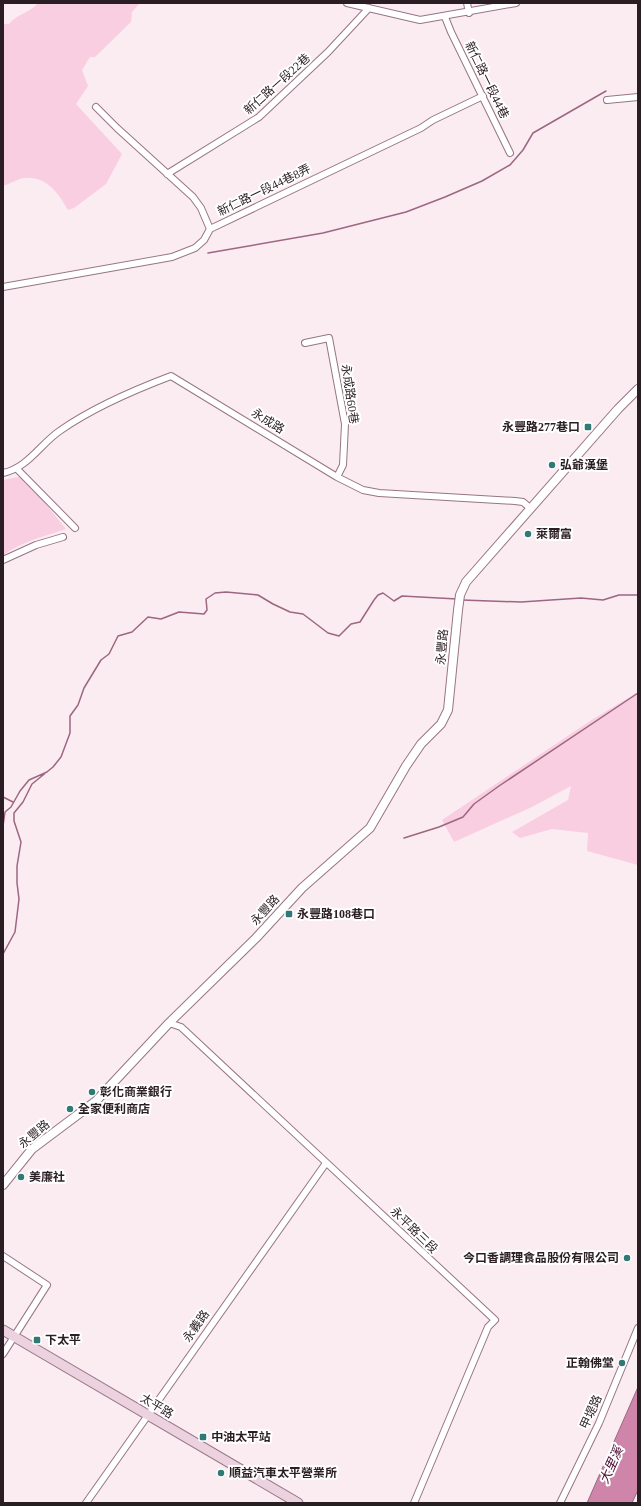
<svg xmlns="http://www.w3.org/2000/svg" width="641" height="1506" font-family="'Times New Roman','Noto Sans TC',serif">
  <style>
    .green { fill: #f9cee1 }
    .water { fill: #ce85a9; stroke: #9d6681 }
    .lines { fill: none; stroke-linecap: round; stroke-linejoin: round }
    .stream { stroke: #9d6681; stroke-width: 1.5 }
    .minor-casing { stroke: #977585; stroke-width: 8 }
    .tertiary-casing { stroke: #977585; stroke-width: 10 }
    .secondary-casing { stroke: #977585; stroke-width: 11 }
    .minor { stroke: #fff; stroke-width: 6 }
    .tertiary { stroke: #fff; stroke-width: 8 }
    .secondary { stroke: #ecd1df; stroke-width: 9 }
    .poi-dot { fill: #317974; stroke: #fff; stroke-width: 1.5 }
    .labels { text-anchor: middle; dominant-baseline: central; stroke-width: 4; stroke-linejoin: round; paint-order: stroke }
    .street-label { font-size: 12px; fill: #2a1d23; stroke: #fff }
    .poi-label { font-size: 12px; font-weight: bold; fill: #2a1d23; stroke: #fff; text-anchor: start }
    .water-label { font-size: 13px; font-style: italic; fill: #4b0931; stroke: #fff }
  </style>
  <rect width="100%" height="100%" fill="#fbecf2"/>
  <!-- green -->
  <path class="green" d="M38 3H140L132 12 131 22 95 57H90L82 70 88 86 76 104 122 154 106 184 74 208 68 210C58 193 47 176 24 178 17 179 10 184 3 186V24H9C18 13 30 13 38 3Z
    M23 476 66 529C46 536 19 542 3 556V480Z
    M638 692V865L587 851 588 833 552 829 520 838 512 832 568 800 571 786 532 807 454 842 442 820 590 721Z"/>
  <!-- water -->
  <path class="water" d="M638 1387V1490L632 1503H587Z"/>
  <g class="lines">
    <!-- stream -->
    <path class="stream" d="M208 253 323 233 406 212 445 197 482 181 510 165 523 150 533 133 606 91
      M462 600 521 602 581 598 603 600 619 595H638
      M3 797 13 802
      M3 826 5 812 11 807 20 791 29 780 47 772
      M404 838 439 827 463 817 474 804 499 786 638 693
      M3 954 15 932 19 899 17 883V866L21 842 14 821V813L23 802 32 784 53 767 61 757 70 733V716L78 705 84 688 101 660 109 654 118 636 132 632 148 617 161 619 179 612 204 614 207 610 206 599 215 593 226 592 258 595 273 604 290 612 303 614 328 633 339 636 351 624 360 622 374 600 378 595 383 593 394 601 402 596 457 599"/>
    <defs>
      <path id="minor" d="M347 3 420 20 516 3
        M467 3 469 13
        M445 17 451 32 510 153
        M607 100 638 97
        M96 107 117 128 193 197 201 208 210 229
        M167 174 259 117 328 52 369 8
        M3 287 172 257 195 248 204 240 210 229 421 128 433 120 483 96
        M305 343 329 338 345 424 343 465 337 477
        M17 469 75 528
        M3 473C28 468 41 443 61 430 94 407 134 390 171 376L337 477 363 490 379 493 515 501 523 502 530 508
        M3 560 36 545 63 537
        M169 1023 181 1027 495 1320 488 1327 414 1503
        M3 1256 47 1285 3 1354
        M86 1503 326 1163
        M560 1503 599 1423 638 1328"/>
      <path id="tertiary" d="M3 1185 32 1149 96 1101 169 1023 256 938 302 888 370 828 406 766 421 744 441 724 448 710 458 610 460 595 466 582 618 409 638 389"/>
      <path id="secondary" d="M3 1330 298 1503"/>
    </defs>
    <!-- minor casing -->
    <use href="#minor" class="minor-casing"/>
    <!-- tertiary casing -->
    <use href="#tertiary" class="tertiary-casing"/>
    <!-- secondary casing -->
    <use href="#secondary" class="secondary-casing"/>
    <!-- minor -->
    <use href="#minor" class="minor"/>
    <!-- tertiary -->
    <use href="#tertiary" class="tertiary"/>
    <!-- secondary -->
    <use href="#secondary" class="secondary"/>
  </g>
  <!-- markers -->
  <g class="poi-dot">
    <rect x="584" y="423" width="8" height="8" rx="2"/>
    <circle cx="552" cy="465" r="4"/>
    <circle cx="528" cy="534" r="4"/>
    <rect x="285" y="910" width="8" height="8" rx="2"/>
    <circle cx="92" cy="1092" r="4"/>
    <circle cx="70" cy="1109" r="4"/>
    <circle cx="21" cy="1177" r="4"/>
    <circle cx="627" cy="1258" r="4"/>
    <rect x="33" y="1336" width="8" height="8" rx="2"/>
    <circle cx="622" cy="1363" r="4"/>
    <rect x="199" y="1433" width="8" height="8" rx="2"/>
    <circle cx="221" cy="1473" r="4"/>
  </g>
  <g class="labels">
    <!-- street labels -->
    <g class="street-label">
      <text transform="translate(487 80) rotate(64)">新仁路一段44巷</text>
      <text transform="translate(277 84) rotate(-42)">新仁路一段22巷</text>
      <text transform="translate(264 190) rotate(-26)">新仁路一段44巷8弄</text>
      <text transform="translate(350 394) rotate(82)">永成路60巷</text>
      <text transform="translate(268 421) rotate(32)">永成路</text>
      <text transform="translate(442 647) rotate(-85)">永豐路</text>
      <text transform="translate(265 910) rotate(-48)">永豐路</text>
      <text transform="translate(34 1134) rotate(-40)">永豐路</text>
      <text transform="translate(414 1230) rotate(44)">永平路三段</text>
      <text transform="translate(196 1326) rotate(-55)">永義路</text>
      <text transform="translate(157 1406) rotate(31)">太平路</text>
      <text transform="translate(591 1412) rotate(-66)">甲堤路</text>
    </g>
    <!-- poi labels -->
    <g class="poi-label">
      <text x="580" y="427" text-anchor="end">永豐路277巷口</text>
      <text x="560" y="465">弘爺漢堡</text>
      <text x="536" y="534">萊爾富</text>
      <text x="297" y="914">永豐路108巷口</text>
      <text x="100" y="1092">彰化商業銀行</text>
      <text x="78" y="1109">全家便利商店</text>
      <text x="29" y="1177">美廉社</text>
      <text x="619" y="1258" text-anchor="end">今口香調理食品股份有限公司</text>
      <text x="45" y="1340">下太平</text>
      <text x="614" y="1363" text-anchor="end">正翰佛堂</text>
      <text x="211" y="1437">中油太平站</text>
      <text x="229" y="1473">順益汽車太平營業所</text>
    </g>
    <!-- water labels -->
    <g class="water-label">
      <text transform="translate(611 1465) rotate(-66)">大里溪</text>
    </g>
  </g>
  <!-- border -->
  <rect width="641" height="1506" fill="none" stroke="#2a1d23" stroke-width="8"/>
</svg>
